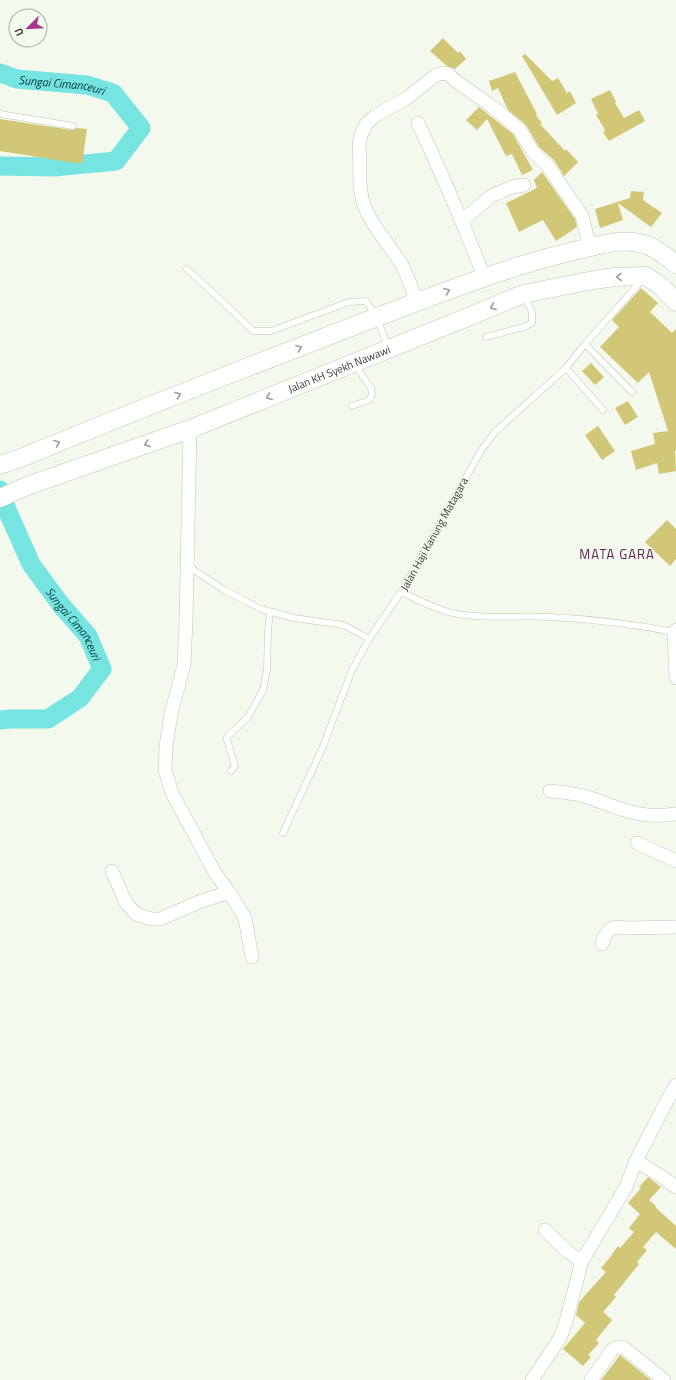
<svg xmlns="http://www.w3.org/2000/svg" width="676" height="1380" font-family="'Titillium Web',sans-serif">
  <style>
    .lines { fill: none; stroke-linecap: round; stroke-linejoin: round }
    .river { stroke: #76e4e0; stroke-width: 19 }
    .building { fill: #d2c677 }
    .lane-casing { stroke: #bdc4b8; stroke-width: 7 }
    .street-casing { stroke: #bdc4b8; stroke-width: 14 }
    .secondary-casing { stroke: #bdc4b8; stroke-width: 19 }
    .lane { stroke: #fff; stroke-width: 6 }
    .street { stroke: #fff; stroke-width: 13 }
    .secondary { stroke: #fff; stroke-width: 18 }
    .oneway { stroke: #9b9c9a }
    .labels { text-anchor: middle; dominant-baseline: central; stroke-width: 3; stroke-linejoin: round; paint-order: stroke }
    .street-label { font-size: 11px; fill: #373a35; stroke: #f3faed }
    .water-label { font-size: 12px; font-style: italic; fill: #013837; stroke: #f3faed }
    .quarter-label { font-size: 13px; letter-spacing: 1px; fill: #5e254f; stroke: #f3faed }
  </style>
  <rect width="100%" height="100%" fill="#f3faed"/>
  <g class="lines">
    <!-- river -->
    <g class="river">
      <path id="s1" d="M0 73 17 79 87 85 113 93 141 128 116 161 54 167 0 166"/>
      <path id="s2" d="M0 490 7 510 31 564 61 605 88 636 102 669 80 698 48 719H10L0 720"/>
    </g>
  </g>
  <!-- building -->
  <path class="building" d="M443 38 458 53 460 51 466 59 455 69 447 66 430 51Z
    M525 54 552 81 558 78 567 93 570 91 576 103 557 115 522 56Z
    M515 72 537 114 536 115 542 123 540 124 565 151 566 149 578 162 564 176 554 160 539 147 526 125 508 110 498 88 492 91 489 81Z
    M610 90 616 102 615 103 624 118 639 110 645 121 609 141 603 132 605 130 596 115 598 114 591 99Z
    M479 107 513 134 533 170 522 175 512 154 506 156 487 119 477 130 466 120Z
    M0 119 72 130 77 128 87 129 82 164 0 151Z
    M542 172 575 219 577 227 556 241 543 220 519 232 506 203 537 188 534 180Z
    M631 191 644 192 643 200 662 213 651 227 618 203 623 220 600 228 595 209 630 198Z
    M641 288 658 303 650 312 672 333 676 329V451L675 450 676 471 659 474 657 463 636 470 631 451 655 444 653 433 668 431 649 372 638 383 600 347 619 327 612 320Z
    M591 363 604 377 595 385 582 371Z
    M628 401 638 417 625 425 615 408Z
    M598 426 615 451 602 460 585 435Z
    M667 520 676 529V559L670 566 645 542Z
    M648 1177 661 1187 649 1200 656 1206 655 1207 676 1226V1249L656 1232 643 1247 647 1250 637 1262 639 1264 614 1295 616 1297 603 1312 612 1320 596 1340 599 1343 588 1355 591 1357 583 1366 563 1349 585 1323 576 1315 579 1302 606 1272 601 1268 612 1255H611L618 1246 620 1248 634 1232 629 1228 640 1214 628 1203 641 1188 639 1187Z
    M620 1355 651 1380H601Z"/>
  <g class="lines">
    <defs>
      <path id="lane" d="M0 114 73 126
        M187 269 225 304 253 331H271L349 302 366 301 377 318 388 347
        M486 337 524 327 532 323V312L524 296
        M585 344 632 392
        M566 368 603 410
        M352 406 369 400 372 395 371 388 354 364
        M188 566 224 590 261 609 294 618 344 625 369 639
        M401 592C421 601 442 613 464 615 493 619 521 615 550 617 591 619 633 624 674 632
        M231 771 235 766 227 740V737L248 717 263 690 267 670 268 630 270 612
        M283 833 322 749 352 670 369 639 401 592 482 449 495 432 566 368 585 344 642 280"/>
      <path id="street" d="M418 123C442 174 464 225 484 277
        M462 221 491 196 512 187 524 185
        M417 302C412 290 408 277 402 265 391 247 372 226 365 208 357 187 361 164 359 143L361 135 366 124 375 116 407 98 436 75 443 73 448 74 457 82 493 107 519 129 533 152 548 166 582 216 590 248
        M190 429 186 620 184 665 171 714 166 746 165 770 172 793 215 873 229 892 245 918 252 957
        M676 630 674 632 676 678
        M550 791C561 792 573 793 584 796 619 807 637 820 676 814
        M637 843 676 861
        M112 871 126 903 136 914 151 919H160L199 902 229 892
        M602 944 604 937 609 930 615 927 627 928 676 927
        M636 1161 661 1176 676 1187
        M545 1230 568 1252 582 1261
        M532 1380 560 1338 565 1325 582 1261 626 1187 636 1161 662 1110 676 1085
        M591 1380 613 1349 617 1347H623L664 1380"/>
      <g id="secondary">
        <path d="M0 465 21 458C151 404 283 353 414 303 468 283 521 263 578 250 596 246 615 240 633 242 650 243 663 254 676 264"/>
        <path id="s3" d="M0 498 27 486 190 429 468 317 523 294 594 280 614 277 646 276 661 286 676 302"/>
      </g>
    </defs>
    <!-- lane casing -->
    <use href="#lane" class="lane-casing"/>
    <!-- street casing -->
    <use href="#street" class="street-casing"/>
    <!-- secondary casing -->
    <use href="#secondary" class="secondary-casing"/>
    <!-- lane -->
    <use href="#lane" class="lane"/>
    <!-- street -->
    <use href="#street" class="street"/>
    <!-- secondary -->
    <use href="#secondary" class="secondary"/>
  </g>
  <!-- one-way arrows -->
  <defs><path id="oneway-chevron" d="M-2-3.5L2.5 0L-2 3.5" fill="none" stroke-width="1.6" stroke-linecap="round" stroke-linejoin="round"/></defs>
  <g class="oneway">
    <use href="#oneway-chevron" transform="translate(619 277) rotate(178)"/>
    <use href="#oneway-chevron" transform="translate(447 291) rotate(-21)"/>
    <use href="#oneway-chevron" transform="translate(493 307) rotate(157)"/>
    <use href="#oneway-chevron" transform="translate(299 348) rotate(-21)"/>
    <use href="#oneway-chevron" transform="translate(178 395) rotate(-21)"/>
    <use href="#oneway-chevron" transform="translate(269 397) rotate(158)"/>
    <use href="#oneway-chevron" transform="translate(57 443) rotate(-23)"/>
    <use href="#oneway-chevron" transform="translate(147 444) rotate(160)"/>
  </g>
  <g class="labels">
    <!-- street labels -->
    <g class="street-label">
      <text stroke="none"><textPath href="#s3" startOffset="363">Jalan KH Syekh Nawawi</textPath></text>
      <text transform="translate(434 534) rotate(-61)">Jalan Haji Kanung Matagara</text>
    </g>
    <!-- water labels -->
    <g class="water-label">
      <text stroke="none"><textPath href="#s1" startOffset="63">Sungai Cimanceuri</textPath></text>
      <text stroke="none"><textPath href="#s2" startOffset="154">Sungai Cimanceuri</textPath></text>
    </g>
    <!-- quarter labels -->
    <g class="quarter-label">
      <text x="617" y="554">MATA GARA</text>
    </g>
  </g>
  <!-- north arrow -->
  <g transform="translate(28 28) rotate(246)"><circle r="19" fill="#f3faed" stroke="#a8ada3"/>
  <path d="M0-3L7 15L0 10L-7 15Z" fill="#aa368f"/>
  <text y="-6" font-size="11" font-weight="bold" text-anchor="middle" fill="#373a35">U</text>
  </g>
</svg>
